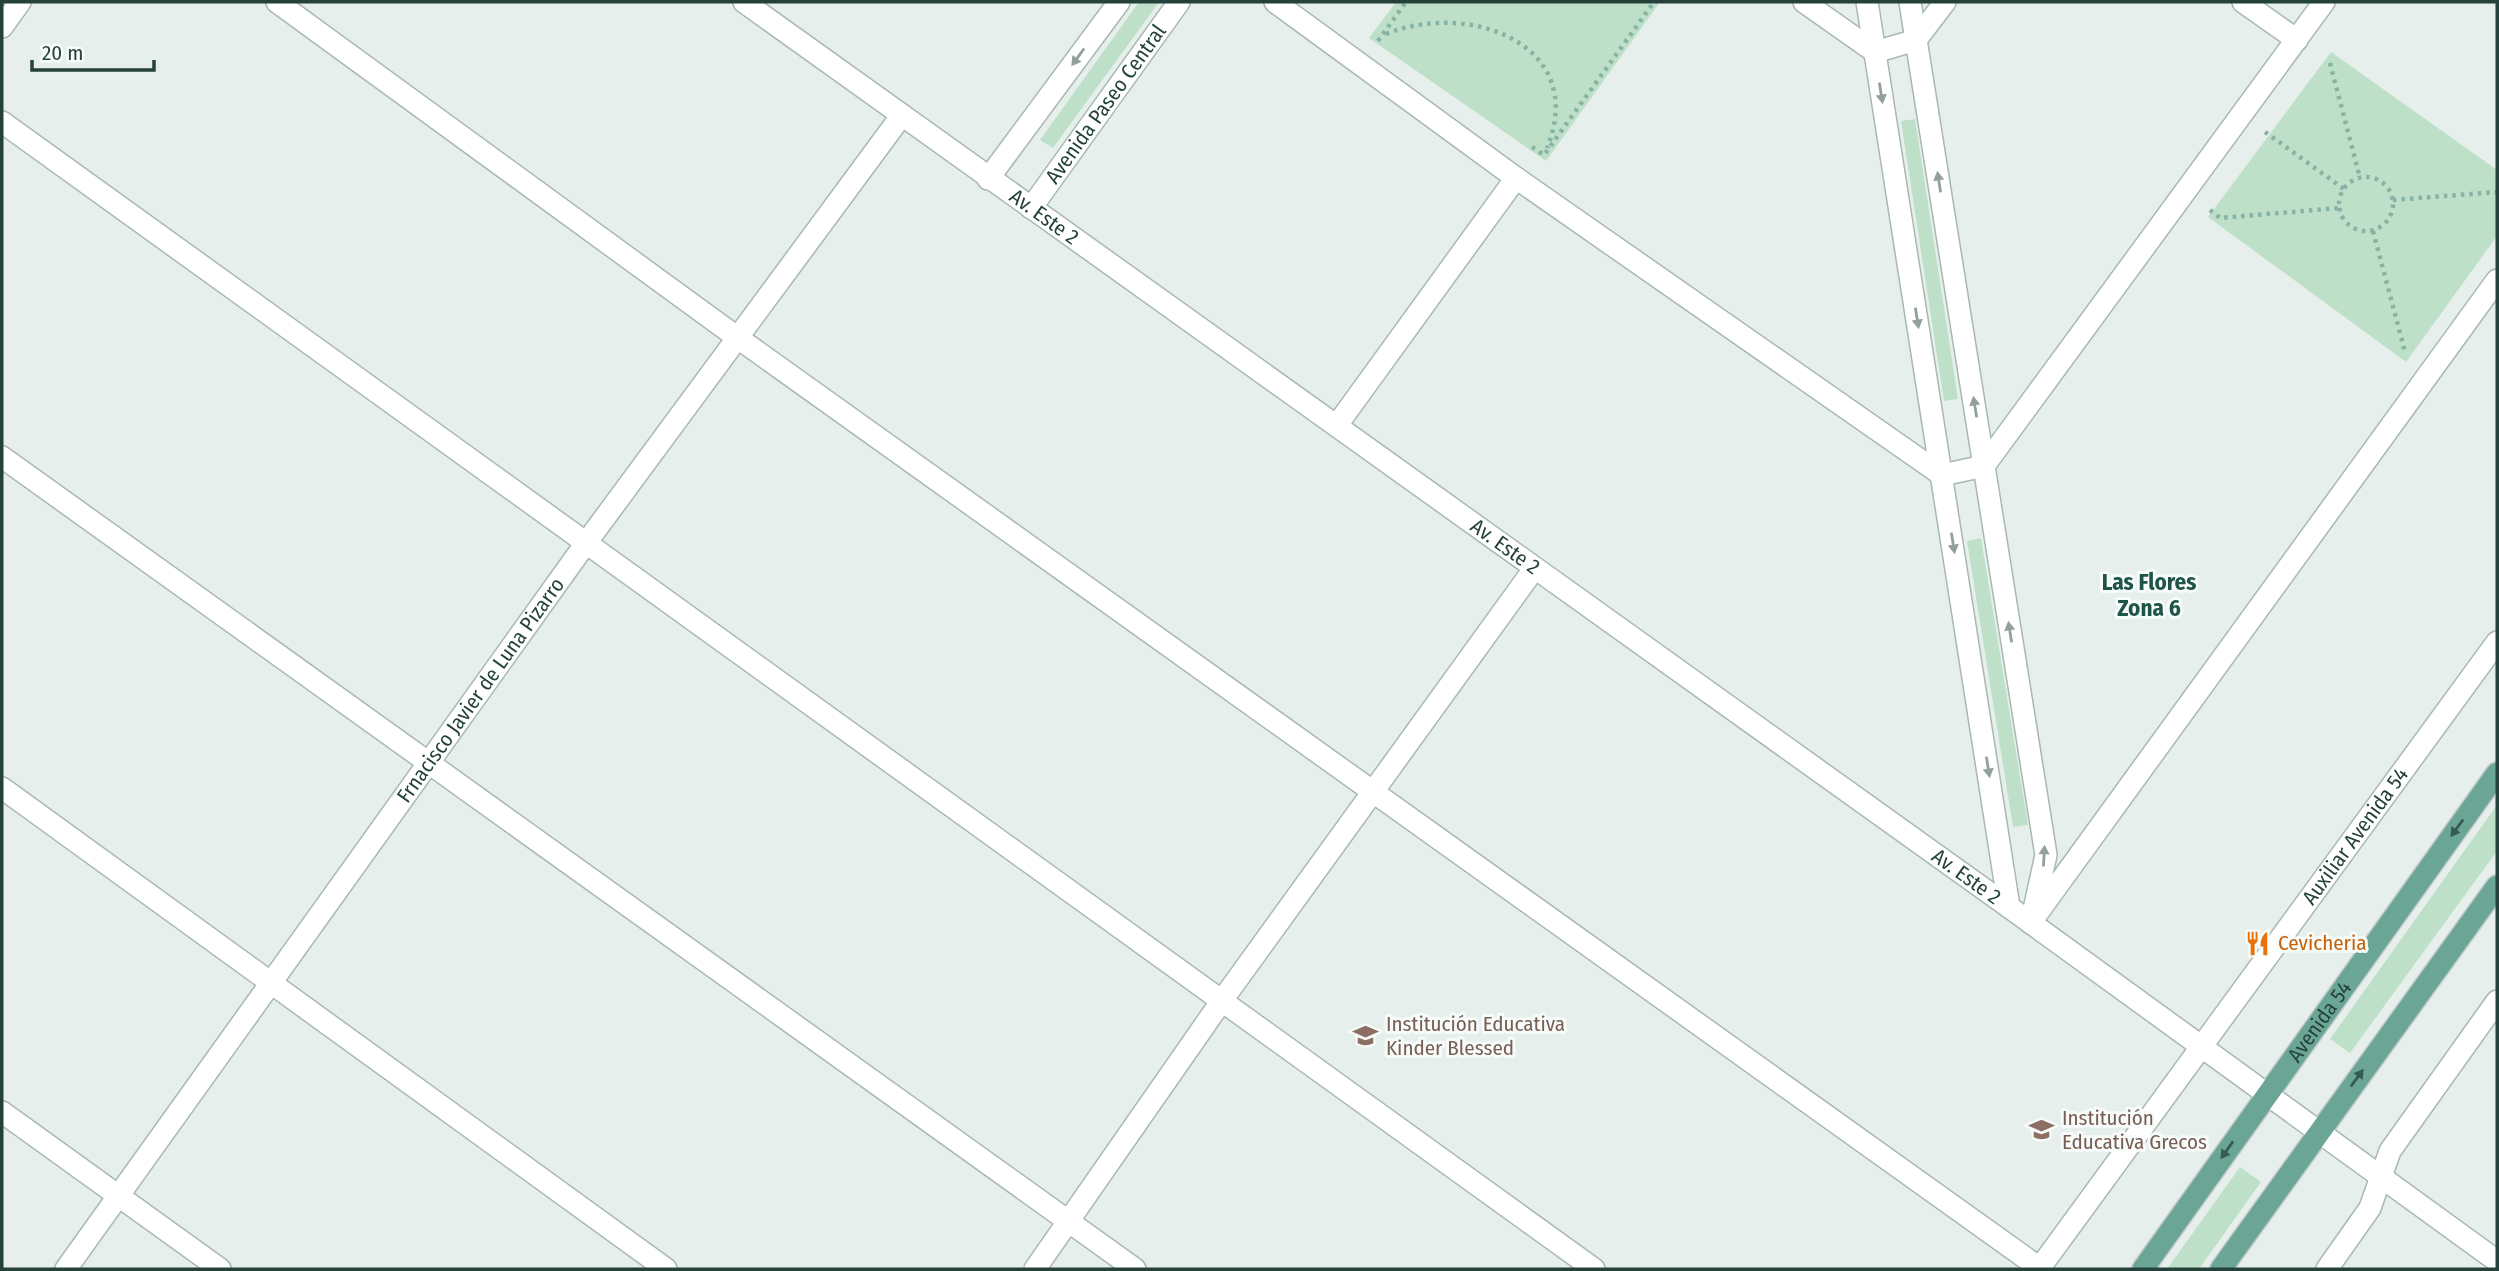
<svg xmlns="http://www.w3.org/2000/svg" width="2499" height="1271" font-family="'Fira Sans Condensed',sans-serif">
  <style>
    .green { fill: #bfe0c8 }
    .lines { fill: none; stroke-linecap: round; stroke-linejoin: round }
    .minor-casing { stroke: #a8b8b2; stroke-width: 24 }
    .major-casing { stroke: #c2cac8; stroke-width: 24 }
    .path { stroke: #86b3a5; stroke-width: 4.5; stroke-dasharray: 3.5 5; stroke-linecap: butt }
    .minor { stroke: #fff; stroke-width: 21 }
    .major { stroke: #6aa596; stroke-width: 21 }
    .oneway { fill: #92a09c }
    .oneway2 { fill: #365b51 }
    .labels { text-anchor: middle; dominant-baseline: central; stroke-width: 6; stroke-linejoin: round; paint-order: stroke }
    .street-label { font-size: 21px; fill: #24423a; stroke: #f7fbf9 }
    .food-label { font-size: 21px; fill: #c56008; stroke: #f7fbf9; text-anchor: start }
    .education-label { font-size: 21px; fill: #785e54; stroke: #f7fbf9; text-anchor: start }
    .neighbourhood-label { font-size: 23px; font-weight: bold; fill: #1f5548; stroke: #f7fbf9 }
  </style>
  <rect width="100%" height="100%" fill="#e6efeb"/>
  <!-- green -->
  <path class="green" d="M1139 2H1159L1053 148 1040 140Z
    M1396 2H1660L1546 161 1369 38Z
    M2331 52 2497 170V236L2406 362 2208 217Z
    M1915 119 1958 399 1944 401 1901 121Z
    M1981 538 2028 825 2013 827 1967 541Z
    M2497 805V851L2350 1053 2330 1039Z
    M2240 1167 2261 1182 2199 1269H2167Z"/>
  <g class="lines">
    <defs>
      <g id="minor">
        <path d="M277 2 738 338 2041 1269"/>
        <path id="s1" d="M744 2 2009 907 2497 1261"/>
        <path d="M1275 2 1516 178 1942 475 1984 466 2324 2"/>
        <path d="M1804 2 1875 52 1916 40 1945 2"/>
        <path d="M1867 2 2009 907"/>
        <path d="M1910 2 2046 855 2031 923"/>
        <path d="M2243 2 2297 40"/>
        <path d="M2 27 20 2"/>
        <path d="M2 122 1594 1269"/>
        <path d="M988 179 1119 2"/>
        <path id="s2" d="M1031 208 1179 2"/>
        <path d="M1337 425 1516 178"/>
        <path d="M2 457 1135 1269"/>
        <path d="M2 788 666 1269"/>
        <path d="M2036 915 2497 280"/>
        <path d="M2 1112 220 1269"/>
        <path id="s3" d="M66 1269 586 543 902 115"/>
        <path d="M1035 1269 1223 999 1534 569"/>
        <path id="s4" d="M2039 1269 2497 642"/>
        <path d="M2327 1269 2370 1208 2390 1151 2497 1001"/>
      </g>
      <g id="major">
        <path id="s5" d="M2143 1269 2497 773"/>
        <path d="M2221 1269 2497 886"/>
      </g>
    </defs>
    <!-- minor casing -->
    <use href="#minor" class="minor-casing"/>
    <!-- major casing -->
    <use href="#major" class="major-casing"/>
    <!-- path -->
    <path class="path" d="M1386 34C1470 0 1589 45 1547 148
      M1378 41 1406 2
      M2330 63 2360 178
      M2265 132 2344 189
      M1532 147 1544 155 1654 2
      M2339 204a27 27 0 1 1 54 0a27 27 0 1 1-54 0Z
      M2393 200 2497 192
      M2210 210 2220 218 2339 208
      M2373 231 2405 352"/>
    <!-- minor -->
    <use href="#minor" class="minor"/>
    <!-- major -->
    <use href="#major" class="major"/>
  </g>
  <!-- one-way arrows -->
  <defs><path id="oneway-solid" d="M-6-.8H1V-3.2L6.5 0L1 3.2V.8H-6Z" transform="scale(1.75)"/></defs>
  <g class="oneway">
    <use href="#oneway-solid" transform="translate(1078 57) rotate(126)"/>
    <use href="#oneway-solid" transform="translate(1881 93) rotate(81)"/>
    <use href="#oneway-solid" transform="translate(1939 182) rotate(-99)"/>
    <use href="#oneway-solid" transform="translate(1917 318) rotate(81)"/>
    <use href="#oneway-solid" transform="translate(1975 407) rotate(-99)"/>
    <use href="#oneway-solid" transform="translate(1953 543) rotate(81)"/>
    <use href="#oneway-solid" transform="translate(2010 632) rotate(-99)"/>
    <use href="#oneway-solid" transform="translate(1988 767) rotate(81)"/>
    <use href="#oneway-solid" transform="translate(2044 856) rotate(-87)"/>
  </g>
  <g class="oneway2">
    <use href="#oneway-solid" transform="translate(2457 828) rotate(126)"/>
    <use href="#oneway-solid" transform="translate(2357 1078) rotate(-54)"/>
    <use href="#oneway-solid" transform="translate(2227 1150) rotate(125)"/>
  </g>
  <!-- icons -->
  <defs>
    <symbol id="restaurant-bare" viewBox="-9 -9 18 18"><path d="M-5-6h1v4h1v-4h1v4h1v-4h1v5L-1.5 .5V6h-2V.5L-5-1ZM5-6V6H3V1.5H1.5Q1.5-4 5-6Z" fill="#e8710a" stroke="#f7fbf9" stroke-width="2.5" paint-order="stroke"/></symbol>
    <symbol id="school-bare" viewBox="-9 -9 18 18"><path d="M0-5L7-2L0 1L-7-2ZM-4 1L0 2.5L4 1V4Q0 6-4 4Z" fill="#8d6e63" stroke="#f7fbf9" stroke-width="2.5" paint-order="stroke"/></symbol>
  </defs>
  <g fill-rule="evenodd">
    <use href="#restaurant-bare" x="2240" y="926" width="35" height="35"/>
    <use href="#school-bare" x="1348" y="1018" width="35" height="35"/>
    <use href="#school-bare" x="2024" y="1112" width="35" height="35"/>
  </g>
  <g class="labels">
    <!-- street labels -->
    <g class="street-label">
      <text stroke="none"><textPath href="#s2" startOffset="128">Avenida Paseo Central</textPath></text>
      <text stroke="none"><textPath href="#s1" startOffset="369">Av. Este 2</textPath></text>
      <text stroke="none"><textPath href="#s1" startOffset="936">Av. Este 2</textPath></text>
      <text stroke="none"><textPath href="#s3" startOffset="712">Frnacisco Javier de Luna Pizarro</textPath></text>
      <text stroke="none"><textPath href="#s4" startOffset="536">Auxiliar Avenida 54</textPath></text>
      <text stroke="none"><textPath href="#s1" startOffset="1503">Av. Este 2</textPath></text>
      <text stroke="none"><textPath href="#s5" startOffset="304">Avenida 54</textPath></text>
    </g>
    <!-- food labels -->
    <g class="food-label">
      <text x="2278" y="943">Cevicheria</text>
    </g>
    <!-- education labels -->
    <g class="education-label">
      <text x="1386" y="1024">Institución Educativa<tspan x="1386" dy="24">Kinder Blessed</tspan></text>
      <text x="2062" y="1118">Institución<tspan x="2062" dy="24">Educativa Grecos</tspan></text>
    </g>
    <!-- neighbourhood labels -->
    <g class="neighbourhood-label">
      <text x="2149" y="582">Las Flores<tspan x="2149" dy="26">Zona 6</tspan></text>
    </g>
  </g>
  <!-- border -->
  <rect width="2499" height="1271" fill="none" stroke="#24423a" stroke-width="7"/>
  <!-- scale -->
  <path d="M32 60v10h122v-10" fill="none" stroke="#24423a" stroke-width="3.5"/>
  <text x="42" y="60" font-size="21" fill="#24423a" stroke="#f7fbf9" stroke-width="5" paint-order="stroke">20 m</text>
</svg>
